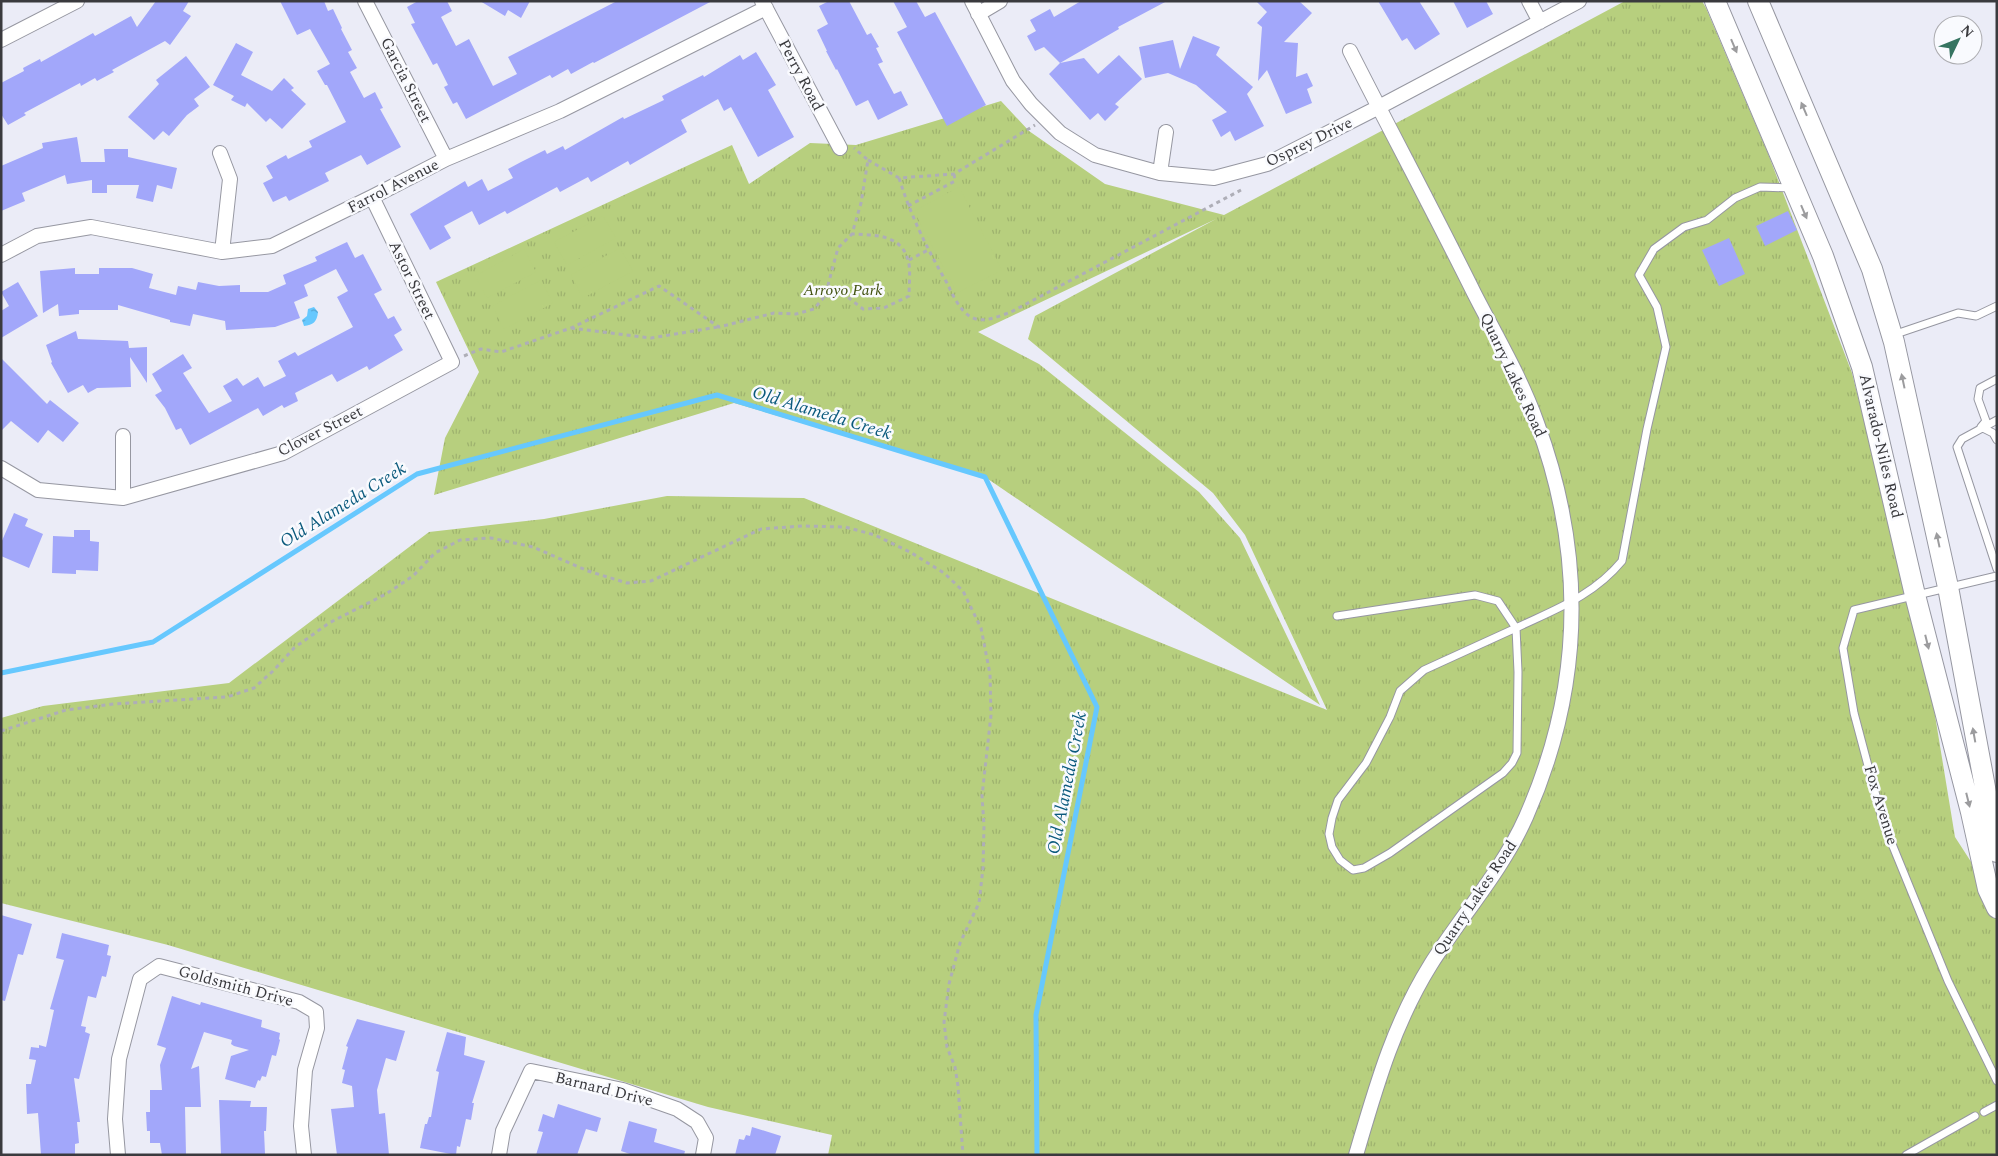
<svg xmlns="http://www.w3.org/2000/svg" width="1998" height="1156" font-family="Spectral,serif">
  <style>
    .grass { fill: url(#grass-tufts) }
    .garden { fill: #b7cf7e }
    .water { fill: url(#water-ripples) }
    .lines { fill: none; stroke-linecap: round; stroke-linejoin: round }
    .stream { stroke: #66c8fe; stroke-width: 5 }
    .building { fill: #a2a7fa }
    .service-casing { stroke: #9697a1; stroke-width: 9 }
    .minor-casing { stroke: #9697a1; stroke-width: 16 }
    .secondary-casing { stroke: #9697a1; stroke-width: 22 }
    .path { stroke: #aeaeb7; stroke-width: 3; stroke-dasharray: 4 4; stroke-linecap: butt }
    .service { stroke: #fff; stroke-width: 7 }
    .minor { stroke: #fff; stroke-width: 14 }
    .secondary { stroke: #fff; stroke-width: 20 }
    .oneway { fill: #9c9c9e }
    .labels { text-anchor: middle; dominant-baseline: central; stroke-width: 5; stroke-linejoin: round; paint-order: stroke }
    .street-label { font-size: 16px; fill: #3a3a3e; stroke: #f9fafe }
    .park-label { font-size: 16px; font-style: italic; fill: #425210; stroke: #f9fafe }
    .water-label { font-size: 18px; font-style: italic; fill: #0b5a7d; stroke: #f9fafe }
  </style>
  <defs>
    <pattern id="grass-tufts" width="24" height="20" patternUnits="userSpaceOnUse" patternTransform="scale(1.25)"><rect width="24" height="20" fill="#b7cf7e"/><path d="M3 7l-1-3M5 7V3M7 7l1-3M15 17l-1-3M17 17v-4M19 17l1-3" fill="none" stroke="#9eb26e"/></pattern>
    <pattern id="water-ripples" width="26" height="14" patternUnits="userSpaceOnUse" patternTransform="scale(1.25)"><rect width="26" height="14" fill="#66c8fe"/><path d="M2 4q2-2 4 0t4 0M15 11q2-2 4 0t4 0" fill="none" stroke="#55a3cf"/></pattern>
  </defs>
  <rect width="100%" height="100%" fill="#ebecf7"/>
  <!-- grass -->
  <path class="grass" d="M1625 1H1702L1706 8 1767 151 1852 373 1930 685 1955 837 1997 902V1155H828L832 1135 708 1107 168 945 1 903V718L43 706 229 683 429 532 544 519 667 496 804 498 1327 710 1245 535 1213 493 1028 339 1035 316 1216 219 978 332 1039 364 1199 492 1240 538 1320 705 985 477 734 403 434 495 445 438 479 372 436 282 732 145 749 184 810 143 856 145 1001 101 1029 131 1105 184 1224 215Z"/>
  <!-- garden -->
  <path class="garden" d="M959 187 1002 270 957 293 914 211Z
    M603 216 616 238 567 265 554 242Z
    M620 248 633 271 583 298 571 275Z
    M524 249 536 272 487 298 475 276Z
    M541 280 553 303 504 329 492 306Z"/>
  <!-- water -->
  <path class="water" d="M314 307 318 312C317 322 313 325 304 326L302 320 307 316 308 309Z"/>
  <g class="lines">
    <!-- stream -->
    <path class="stream" d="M1 673 153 642 417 474 717 395 985 477 1097 707 1036 1015 1037 1155"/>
  </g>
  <!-- building -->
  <path class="building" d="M156 1H189L183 11 191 16 170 45 165 41 112 70 114 72 97 81 95 78 81 86 80 83 24 113 26 115 8 125 1 114V83L24 71 23 68 40 59 41 62 93 33 95 36 131 16 137 27Z
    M280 1H324L328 11 333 9 342 28 341 29 352 50 348 52 357 68 350 72 364 98 375 92 383 108 380 109 401 147 367 165 361 155 325 173 329 181 289 201 286 196 273 202 263 183 273 178 266 166 286 155 288 159 312 147 309 141 346 122 327 85H325L317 71 330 64 310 29 297 35Z
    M418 1H447L452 11 441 17 456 46 469 39 493 86 517 74 508 57 617 1H712L594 63 593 62 571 74 568 69 552 78 550 75 466 119 457 102 453 104 444 87 448 85 437 63 433 65 411 24 415 23 407 7Z
    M480 1H530L521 18 508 10 505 16Z
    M829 1H849L867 35 871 33 879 47 876 48 883 62 878 64 894 94 901 91 908 105 878 120 868 100 856 106 837 69 836 70 826 51H827L817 30 828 24 819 6Z
    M893 1H916L925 17 935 12 986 105 947 126 897 32 907 27Z
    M1081 1H1167L1118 27 1119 29 1060 63 1044 47 1035 51 1027 36 1036 31 1030 20 1050 9 1054 17Z
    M1256 1H1299L1312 13 1284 42 1298 43 1296 77 1307 73 1313 86 1307 89 1312 103 1286 114 1267 70 1258 81 1262 27 1257 23 1267 12Z
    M1378 1H1419L1440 34 1415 50 1407 38 1402 41Z
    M1453 1H1486L1493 14 1467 28Z
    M1193 36 1220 47 1216 55 1253 87 1247 94 1264 126 1235 141 1230 131 1221 137 1212 120 1227 112 1196 85 1168 73 1145 78 1139 47 1173 40 1180 69Z
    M236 43 253 52 241 75 272 91 284 78 294 88 291 90 306 104 282 129 270 118 266 122 247 103 245 107 231 100 234 96 213 85Z
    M756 52 776 85 768 90 794 137 758 157 731 107 724 111 718 99 681 120 687 132 630 165 628 161 591 182 588 177 560 192 557 187 507 214 505 211 479 225 472 211 444 226 451 238 430 250 410 214 465 181 468 187 482 179 488 191 513 178 508 169 521 162 545 150 547 154 563 146 565 150 623 117 624 119 664 100 662 96 703 75 704 77 740 55 743 60Z
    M1119 55 1142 79 1115 104 1119 107 1105 121 1098 113 1090 120 1049 74 1060 63 1084 58 1098 74Z
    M186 56 210 87 194 99 199 106 187 115 169 136 163 131 154 140 128 117 159 84 156 80Z
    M77 137 81 162H105L104 149H128V157L177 168 172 189 157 185 153 202 136 198 139 185H107V193H92V180L67 184 65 175 22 193 25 201 1 211V166L43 148 42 143Z
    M1788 211 1797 230 1765 246 1756 226Z
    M1729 238 1745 274 1719 286 1702 250Z
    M347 242 355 258 363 254 382 290 374 294 388 319 394 316 402 330 394 335 403 350 369 370 367 366 337 382 332 374 295 393 298 401 284 408 282 405 263 416 258 408 190 445 181 428 176 430 165 408 155 395 162 391 152 374 183 354 192 368 183 373 209 413 232 401 223 386 237 378 243 386 258 377 264 387 286 376 278 361 295 352 298 356 353 327 337 297 348 291 336 269 304 285 308 296 294 302 300 318 275 327 226 330 225 321 193 314 190 326 170 322V320L118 305V310H79V314L59 316 58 304 43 313 40 271 75 268V274H99V268H132L153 274 149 288 176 295 178 286 196 290 198 282 219 286 240 285V292H268L286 284 283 275 317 261 315 257Z
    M18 282 38 316 1 338V311L9 306 1 292Z
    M76 331 78 339 128 341 129 348 147 347V383L130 357 131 387 97 388 88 393 83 385 68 393 51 363 52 362 46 345Z
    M1 358 47 404 50 400 79 423 63 442 48 430 38 443 11 421 1 431Z
    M14 513 28 519 25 526 43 534 29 568 1 556V543Z
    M74 530H90V541L99 542 98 571 76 570V574L52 573 53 536 74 537Z
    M1 915 32 924 23 955 18 954 5 1001 1 1000Z
    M62 933 109 945 107 955 111 956 106 977 102 976 96 998 88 996 81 1026 86 1027 85 1032 90 1034 79 1079 74 1078 80 1122H77L79 1143 75 1144V1155H41L38 1113 27 1114 26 1084H31L36 1060 29 1059 31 1047 39 1048V1045L46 1047 54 1010 50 1009 64 960 56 958Z
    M172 996 200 1005 201 1002 262 1020 261 1027 280 1033 279 1039 280 1040 276 1056 272 1055 266 1077 262 1076 260 1081 258 1080 255 1088 225 1079 231 1056 249 1050 234 1046 231 1044 232 1040 204 1032 191 1069 199 1066 201 1107H185L186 1155H162L160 1143H150V1131H147L146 1112H150V1090H162L160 1065 166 1048 157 1045Z
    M357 1019 405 1031 396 1061 386 1058 377 1090 379 1114 385 1113 389 1155H337L331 1109 354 1107 352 1086 342 1083 345 1070 342 1069 348 1047 346 1046Z
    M447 1032 466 1037 464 1055 485 1061 472 1103H474L471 1120 466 1119 460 1147 457 1146 456 1155 420 1148 425 1124H427L429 1117H431L439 1072 436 1071Z
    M219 1100 251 1101 250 1107H267L266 1131H264L265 1154 221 1155Z
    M558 1104 601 1118 597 1132 586 1129 577 1155H536L543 1132 538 1131 543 1114 554 1118Z
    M629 1121 657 1129 654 1142 685 1151 684 1155H633L621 1151Z
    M752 1127 781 1136 775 1155H735L739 1139 744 1140 746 1135 750 1136Z"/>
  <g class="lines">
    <defs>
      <path id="service" d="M1893 335 1958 313 1976 316 1997 306
        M1997 420 1962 439 1957 447 1997 569
        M1981 427 1986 421 1978 399 1980 388 1997 379
        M1981 427 1993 433 1997 440
        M1997 576 1854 610 1843 648 1854 713 1883 822 1948 981 1997 1081
        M1337 616 1475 595 1498 601 1516 628 1518 672 1517 753 1512 763 1503 773 1390 853 1364 868 1353 870 1340 860 1332 847 1329 834 1332 818 1338 800 1366 763 1390 717 1400 691 1424 670 1516 628C1556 609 1593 596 1622 561L1647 429 1666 347 1657 307 1639 275 1654 249 1684 227 1707 220 1735 198 1760 187 1792 188
        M1984 1112 1997 1105
        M1906 1155 1975 1116"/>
      <path id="minor" d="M365 1 446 159
        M762 1 840 148
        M972 1 1013 81 1031 104 1060 133 1095 155 1160 173 1214 178 1267 164 1379 107 1579 1
        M1529 1 1540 22
        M978 14 1000 1
        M1 40 77 1
        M1350 51C1391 132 1434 212 1474 293 1496 336 1521 378 1537 423 1586 556 1583 688 1526 817 1502 871 1462 915 1431 964 1393 1025 1376 1087 1356 1155
        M220 153 230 179 222 252
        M1160 173 1166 132
        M1 255 37 236 91 227 222 252 272 246 372 197 446 159 560 111 766 8
        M123 436V498
        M1 468 38 490 123 498 283 453 452 362 372 197
        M118 1155 115 1119 119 1059 140 979 159 966 299 1002 316 1012 317 1028 305 1070 301 1126 304 1155
        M499 1155 503 1131 531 1071 623 1090 677 1109 697 1122 706 1138 703 1155"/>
      <path id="secondary" d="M1715 1 1823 256 1862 367 1915 595 1971 812 1988 889 1997 908
        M1758 1 1872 269 1894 342 1948 587 1997 852"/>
    </defs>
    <!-- service casing -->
    <use href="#service" class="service-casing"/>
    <!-- minor casing -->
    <use href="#minor" class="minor-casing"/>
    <!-- secondary casing -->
    <use href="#secondary" class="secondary-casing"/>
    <!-- path -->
    <path class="path" d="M868 160 899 178 954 174 1035 125
      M899 178C911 216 927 249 947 283 953 295 959 310 971 317 983 324 999 316 1011 312L1241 190
      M908 206 955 181 954 174
      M909 260 928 250
      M825 296 845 295 863 309 884 308 909 296C909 286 911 269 908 260 901 234 874 235 852 234
      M571 328 651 338 718 327
      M464 356 481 349 501 352 571 328 659 286 719 327 774 313 796 314 814 309 825 296 838 248 852 234 861 203 868 160 854 148
      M1 731 66 710 114 704 227 697 254 688 273 671 294 648 329 623 386 594 413 576 435 553 460 540 491 538 533 547 588 571 627 583 651 581 761 529 802 526 845 527 875 535 910 552 944 573 963 591 981 628 990 674 991 715 982 796 984 826 983 868 979 903 960 943 949 984 944 1022 947 1047 955 1067 958 1086 963 1155"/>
    <!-- service -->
    <use href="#service" class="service"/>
    <!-- minor -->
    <use href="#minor" class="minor"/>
    <!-- secondary -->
    <use href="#secondary" class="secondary"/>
  </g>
  <!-- one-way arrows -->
  <defs><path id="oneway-solid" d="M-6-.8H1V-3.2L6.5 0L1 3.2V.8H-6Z" transform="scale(1.25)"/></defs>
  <g class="oneway">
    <use href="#oneway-solid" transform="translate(1734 46) rotate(67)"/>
    <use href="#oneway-solid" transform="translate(1804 109) rotate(-113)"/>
    <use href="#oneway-solid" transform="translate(1804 212) rotate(67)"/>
    <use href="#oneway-solid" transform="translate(1903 381) rotate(-102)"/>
    <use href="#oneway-solid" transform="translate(1938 540) rotate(-102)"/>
    <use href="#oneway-solid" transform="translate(1927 642) rotate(76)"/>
    <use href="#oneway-solid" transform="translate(1974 735) rotate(-100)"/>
    <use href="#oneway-solid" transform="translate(1968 800) rotate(76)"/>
  </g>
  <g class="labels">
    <!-- street labels -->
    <g class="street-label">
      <text transform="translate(801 75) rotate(62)">Perry Road</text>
      <text transform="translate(406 80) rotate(63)">Garcia Street</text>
      <text transform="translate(1309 142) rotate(-26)">Osprey Drive</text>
      <text transform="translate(393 186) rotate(-27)">Farrol Avenue</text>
      <text transform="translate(412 280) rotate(64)">Astor Street</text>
      <text transform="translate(1513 375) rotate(65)">Quarry Lakes Road</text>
      <text transform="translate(320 431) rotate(-27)">Clover Street</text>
      <text transform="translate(1881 446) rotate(77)">Alvarado-Niles Road</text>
      <text transform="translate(1881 805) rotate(73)">Fox Avenue</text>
      <text transform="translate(1475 898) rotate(-56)">Quarry Lakes Road</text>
      <text transform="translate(236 986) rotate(15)">Goldsmith Drive</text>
      <text transform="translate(604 1089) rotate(14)">Barnard Drive</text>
    </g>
    <!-- park labels -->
    <g class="park-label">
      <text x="843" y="290">Arroyo Park</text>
    </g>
    <!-- water labels -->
    <g class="water-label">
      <text transform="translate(822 413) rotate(17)">Old Alameda Creek</text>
      <text transform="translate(343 505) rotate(-32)">Old Alameda Creek</text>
      <text transform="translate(1067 783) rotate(-79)">Old Alameda Creek</text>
    </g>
  </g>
  <!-- border -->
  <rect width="1998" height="1156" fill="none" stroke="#3a3a3e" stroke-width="5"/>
  <!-- north arrow -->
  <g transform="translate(1958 40) rotate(47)"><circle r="24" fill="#f9fafe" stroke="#adadb1"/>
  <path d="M0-4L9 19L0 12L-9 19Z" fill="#367461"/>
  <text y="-8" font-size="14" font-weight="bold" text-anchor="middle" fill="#3a3a3e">N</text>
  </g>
</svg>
